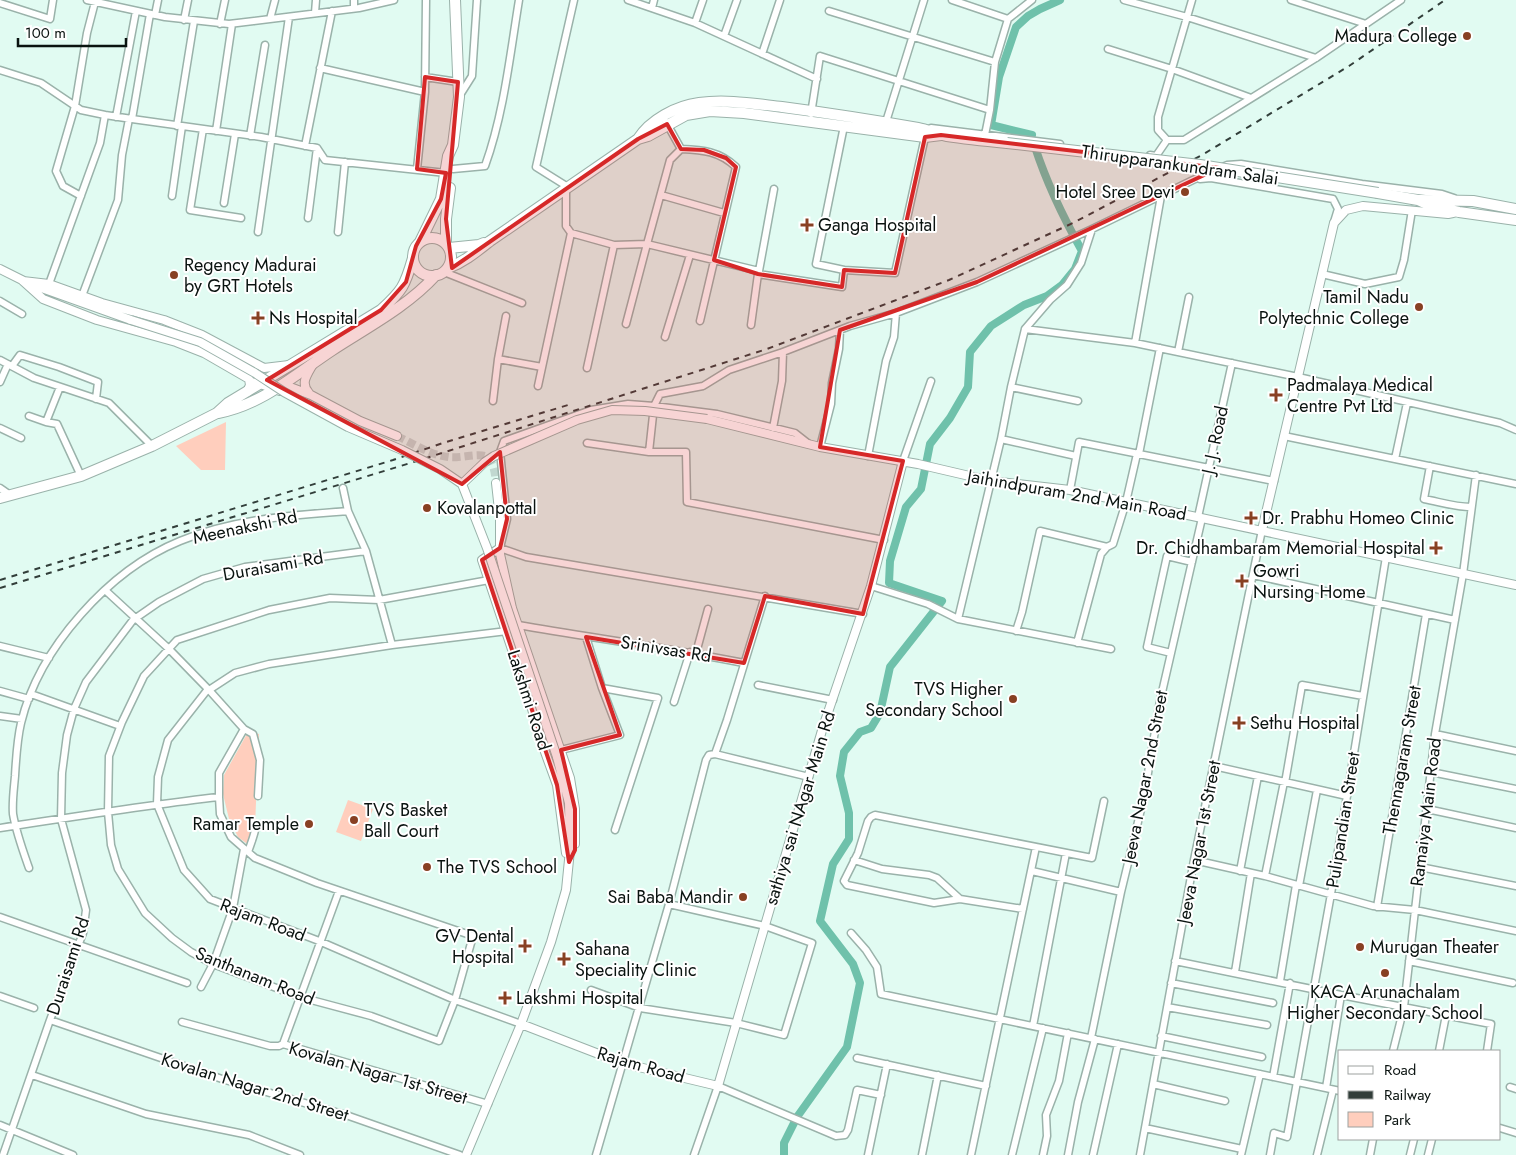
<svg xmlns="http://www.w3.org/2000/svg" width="1516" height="1155" font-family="Jost,sans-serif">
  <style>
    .green { fill: #ffcebd }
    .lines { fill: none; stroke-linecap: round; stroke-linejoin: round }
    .canal { stroke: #6fc1ab; stroke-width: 8 }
    .tertiary-tunnel { stroke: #c1d8d0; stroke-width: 8; stroke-dasharray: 8 4; stroke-linecap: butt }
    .minor-casing { stroke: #9ab2aa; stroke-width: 9 }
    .tertiary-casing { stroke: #9ab2aa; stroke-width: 10 }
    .primary-casing { stroke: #9ab2aa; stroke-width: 12 }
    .minor { stroke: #fff; stroke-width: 6 }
    .tertiary { stroke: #fff; stroke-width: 8 }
    .primary { stroke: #fff; stroke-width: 10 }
    .rail { stroke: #323e3a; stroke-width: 2; stroke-dasharray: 6 6; stroke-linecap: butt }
    .tertiary-bridge-casing { stroke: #9ab2aa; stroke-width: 10; stroke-linecap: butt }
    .primary-bridge-casing { stroke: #9ab2aa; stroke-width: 12; stroke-linecap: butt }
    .tertiary-bridge { stroke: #fff; stroke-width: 8 }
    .primary-bridge { stroke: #fff; stroke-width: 10 }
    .marked { fill: #d62828; fill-opacity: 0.2; stroke: #d62828; stroke-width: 4; stroke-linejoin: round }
    .poi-dot { fill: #884023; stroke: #fff; stroke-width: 2 }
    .labels { text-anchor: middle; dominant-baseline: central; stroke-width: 4; stroke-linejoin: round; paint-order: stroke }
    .poi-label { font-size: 18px; fill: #0a1310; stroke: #fff; text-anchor: start }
    .street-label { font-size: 18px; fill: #0a1310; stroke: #fff }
  </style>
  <rect width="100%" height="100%" fill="#e1fbf2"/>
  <!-- green -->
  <path class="green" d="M226 422 225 470H201L176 446Z
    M248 732 259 734 254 849 238 837 229 819 223 794 224 775Z
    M348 800 373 809 361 841 336 832Z"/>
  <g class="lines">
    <!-- canal -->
    <path class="canal" d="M1032 135 991 125 999 77 1016 27 1028 16 1040 9 1060 0
      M784 1155V1143L797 1117 847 1047 860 983 853 964 820 921 833 864 849 839V813L840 776 844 752 860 732 871 728 880 713 890 667 942 601 889 583 890 561 906 507 921 489 930 444 950 418 968 387 970 352 991 326 1024 305 1047 296 1062 285 1075 269 1082 251C1063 217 1047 184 1035 147"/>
    <!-- tertiary-tunnel -->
    <path class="tertiary-tunnel" d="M397 436C414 444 430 455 448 457 459 459 480 452 487 457 494 463 495 474 496 483"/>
    <defs>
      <path id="minor" d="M87 0 165 17 229 24 359 8 394 0
        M354 0V8
        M628 0 695 23 817 79
        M952 0 1008 19
        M1124 0 1187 17 1316 58
        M1192 0 1158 117V130L1167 140H1184L1316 58 1401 0
        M1291 0 1366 24
        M0 3 50 19 53 0
        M652 8 654 0
        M829 11 995 62
        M315 13 316 0
        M150 14 132 119 261 137 317 148 325 160 446 173
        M155 15 158 0
        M270 19 275 0
        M184 20 188 0
        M695 23 703 0
        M220 24 225 0
        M724 36 737 0
        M1108 49 1172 69 1251 98
        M762 54 780 0
        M320 68 425 92
        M0 70 41 83 81 110 105 115
        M425 77 458 82
        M460 95 472 76 477 0
        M811 114 820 56 990 110
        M116 117 136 11
        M666 122 681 149 670 160 647 244 759 271 758 274
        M885 125 924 0
        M177 126 194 21
        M844 126 816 264 844 270
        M931 128 1060 144
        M203 129 190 210 241 218
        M216 131 232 24
        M985 135 990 110 995 62 1008 19 1032 0
        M250 136 265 45
        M305 146 332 11
        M681 149C703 150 719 151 736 167L700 321
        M1150 155 1156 156 1167 140
        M417 169 425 92 426 0
        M453 169 485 166C504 113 510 55 519 0
        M1200 179 1211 178 1333 199 1338 209 1334 222
        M568 187 536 167 574 0
        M661 195 724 213
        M81 196 63 186 56 171 75 106 87 33 95 2
        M172 196 182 126
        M224 203 235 134
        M308 218 317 148
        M258 232 289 17
        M338 232 345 162
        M571 233 614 245 587 368
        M614 245 647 244 626 324
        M759 271 774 189
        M444 272 522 303
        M758 274 842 287 844 270 895 273 925 137
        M1322 274 1365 284 1399 277 1404 260 1412 210
        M49 284 100 143 105 115 132 119
        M82 296 118 200 122 155 129 119
        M0 301 22 314
        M751 325 758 274
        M1025 329 1050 300 1067 285 1081 263 1092 229
        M665 337 690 255
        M1135 343 1161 196
        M1178 352 1189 297
        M498 359 506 316
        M0 360 34 378 109 403 152 446
        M12 366 20 355 59 367 98 382 96 399
        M0 382 8 364
        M538 386 571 233 566 226V189
        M1011 387 1078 401
        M493 401 498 359 542 367
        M29 416 46 422 60 387
        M46 422 57 424 81 476
        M0 428 21 438
        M773 428 782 381 783 352
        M1284 436 1516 484
        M1001 439 1076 456
        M587 443 649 452H686L687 502 884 540
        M809 444 795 433 717 414 654 406 628 404 591 410 504 441 500 452 507 519 500 548 526 557 863 614
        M820 447 831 404 832 383 839 349 840 330
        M649 452 654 406 660 394 703 386 729 370 783 352 850 326 896 313 977 282 1092 229 1193 180 1227 165 1241 164 1362 184 1442 194 1454 198
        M1139 454 1160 348
        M868 456 886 361 894 337 896 313
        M1395 459 1407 403
        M903 461 931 381
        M1430 466 1424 499C1440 502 1455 507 1471 507
        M0 488 10 495
        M343 488 348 511 366 551 392 645
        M1070 490 1079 442 1274 481
        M1198 517 1232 363
        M1253 575 1455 620
        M871 586 928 604 958 619 1111 649
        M105 590 169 649 208 689
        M958 619 1001 439 1011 387 1025 329 1135 343 1298 377 1500 423 1516 430
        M518 625C593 638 669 648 744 663
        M507 631 392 645 269 664 235 673 209 690 208 689 168 740 158 777 157 804 184 870 210 899 319 941 455 1000 521 1024
        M1016 631 1022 612 1040 531 1107 547
        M1077 643 1101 554 1107 547 1113 544 1126 502 1137 454
        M0 646 49 658
        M696 653 708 609
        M1171 653 1147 647 1167 556 1192 562
        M758 685 833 700
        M602 688 658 698 615 830
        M209 690 244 729 219 773V797
        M0 691 29 699
        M31 694 120 726
        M674 702 690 652
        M0 716 22 719
        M244 729 253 734 260 760 258 796
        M1435 734 1516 751
        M561 750 620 735 602 688 586 637
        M715 754 727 720 765 596
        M1214 766 1347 796
        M1431 772 1516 789
        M1285 783 1302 685 1363 696
        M1427 809 1516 828
        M0 828C73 817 146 805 219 797L220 814 231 837 255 858 317 883 473 936 455 1000 439 1041 371 1016 300 997 213 964 191 952 172 938 145 913 118 869 111 845 108 812 109 756 122 722 144 676 177 640 269 610 330 598 379 600 489 580
        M854 860 882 869 929 875 937 878 960 899
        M1194 860 1265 876 1373 906 1415 910 1516 931
        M1420 867 1516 886
        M29 868C23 851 16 832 13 814 12 802 14 788 15 776 16 759 17 740 21 723 39 648 109 570 180 541 233 519 292 515 348 511
        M1032 871 1121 892
        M1240 871 1258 776
        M1265 876 1284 782
        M1299 886 1317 790
        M1377 907 1426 614
        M1023 909 960 899 934 903 847 885 844 881 858 853 868 821 871 817 875 815 1092 858 1104 801
        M0 917 187 983
        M851 933 866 950 877 967 881 994 1340 1091
        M1175 961 1341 995 1326 1088
        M1409 961 1513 983
        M1235 972 1251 873
        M1280 981 1296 885
        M1171 983 1273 1003
        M201 987 213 964 233 908 244 849 248 852C251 843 255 834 256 825
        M591 990 640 1008 736 1023 784 1035 812 943 765 926 669 904
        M1341 995 1491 1024 1487 1051
        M0 996 34 1008
        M1167 1007 1267 1025
        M50 1020 222 1079 346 1115 460 1155
        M182 1022 270 1046H279L283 1044 488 1104
        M1033 1026 1066 853
        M1161 1036 1262 1057
        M1091 1038 1121 892 1144 797 1160 701 1202 518
        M283 1044 339 891
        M1393 1051 1404 1007 1435 734 1463 574 1476 475
        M1439 1051 1446 1015
        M857 1058 986 1086
        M32 1075 146 1114 249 1135 300 1155
        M1273 1077 1290 983
        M1153 1084 1225 1101
        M1510 1087 1516 1089
        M0 1125 73 1155
        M1145 1128 1242 1149
        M1500 1128 1516 1133
        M3 1155 50 1020 83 933 86 910 61 819 62 773 67 735 74 709 86 682 133 620 159 602 203 579 245 567 366 551
        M596 1155 669 904 706 760 709 755 715 754 809 777
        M694 1155 718 1086 836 1136 845 1135 848 1130 857 1090 881 1095
        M868 1155 887 1064
        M922 1155 938 1075
        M971 1155 1036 847
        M1012 1155 1043 1028
        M1043 1155 1047 1136 1046 1115 1059 1081 1068 1033
        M1068 1155 1078 1102 1095 1039
        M1093 1155 1118 1044
        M1140 1155 1194 860 1262 530
        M1241 1155 1260 1074
        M1270 1155 1274 1133 1287 1137 1331 894 1386 557
        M1317 1155 1333 1090
        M1370 1155 1373 1139
        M1410 1155 1414 1139
        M1428 1155 1432 1139"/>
      <path id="tertiary" d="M0 269 26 282
        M23 281 49 284 102 303 164 320 202 335 264 368 289 365
        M23 281 43 299 97 320 176 342 204 353 249 379 250 385 247 392
        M36 286 131 320
        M255 382 280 391 290 387 311 395 360 421 397 436
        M309 393C300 383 307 375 313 364
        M707 419 820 447 918 464 991 481 1070 490 1516 585
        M496 483 500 519V554L512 608 570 778 575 809V844
        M1262 530 1334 223 1346 210 1363 206 1448 214 1453 213
        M500 548 482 560 532 709 545 752 557 785 566 853
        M521 1024 622 1063 718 1086 823 727 871 586 903 461
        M466 1155 521 1024 551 942 566 890 570 850 569 803 557 757"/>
      <path id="primary" d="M638 139C650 120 676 106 699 103 726 99 755 104 782 107 827 113 873 120 918 128 928 130 937 134 947 136 967 139 987 141 1007 143
        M1378 193 1418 200 1431 206 1459 212 1516 220
        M1420 200 1473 201 1516 209
        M413 257a19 19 0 1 1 38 0a19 19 0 1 1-38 0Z
        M420 242 441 199 448 156 453 145 459 97 455 0
        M446 243V219L450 188
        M449 248 479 245 484 243
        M448 268C464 262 476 252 490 241L638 139 648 136 686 115 710 111 744 113 925 137 941 135
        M218 413C261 405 295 375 331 351 366 328 407 307 436 275
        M0 498 81 476 152 446 217 413 228 403 381 310C402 291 405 286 413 258"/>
    </defs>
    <!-- minor casing -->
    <use href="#minor" class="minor-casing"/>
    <!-- tertiary casing -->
    <use href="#tertiary" class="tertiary-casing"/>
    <!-- primary casing -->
    <use href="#primary" class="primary-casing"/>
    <!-- minor -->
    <use href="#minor" class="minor"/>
    <!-- tertiary -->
    <use href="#tertiary" class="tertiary"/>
    <!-- primary -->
    <use href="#primary" class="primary"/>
    <!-- rail -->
    <path class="rail" d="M0 580 393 460 446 442 568 405
      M0 588 417 461 767 349 949 280 1073 223 1202 155 1349 66 1445 0"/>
    <defs>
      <path id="tertiary-bridge" d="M131 320 200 342 255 373 284 392 348 427 402 450 440 469 462 484 487 548 557 757
        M462 484 485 462 494 456 577 420 612 410 645 411 707 419"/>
      <path id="primary-bridge" d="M1007 143 1200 165 1378 193"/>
    </defs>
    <!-- tertiary-bridge casing -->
    <use href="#tertiary-bridge" class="tertiary-bridge-casing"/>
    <!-- primary-bridge casing -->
    <use href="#primary-bridge" class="primary-bridge-casing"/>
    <!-- tertiary-bridge -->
    <use href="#tertiary-bridge" class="tertiary-bridge"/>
    <!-- primary-bridge -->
    <use href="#primary-bridge" class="primary-bridge"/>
  </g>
  <!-- marked area -->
  <path class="marked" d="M425 77 458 82 446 219 452 268 638 139 667 124 681 149 704 150 726 158 736 167 714 260 758 274 842 287 844 270 895 273 925 137 941 135 1219 168 977 282 840 330 820 447 903 461 863 614 765 596 744 663 586 637 620 735 561 750 575 809V850L569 862 557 785 482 560 500 548 507 519 500 452 462 484 267 380 381 310 406 282 416 246 441 199 446 173 417 169Z"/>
  <!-- markers -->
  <g class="poi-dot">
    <circle cx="1467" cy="36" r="5"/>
    <circle cx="1185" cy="192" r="5"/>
    <path d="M804.5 217.5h5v5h5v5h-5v5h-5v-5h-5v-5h5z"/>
    <circle cx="174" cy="275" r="5"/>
    <circle cx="1419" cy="307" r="5"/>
    <path d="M255.5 310.5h5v5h5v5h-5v5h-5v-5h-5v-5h5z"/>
    <path d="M1273.5 387.5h5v5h5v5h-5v5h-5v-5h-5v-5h5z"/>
    <circle cx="427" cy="508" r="5"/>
    <path d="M1248.5 510.5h5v5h5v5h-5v5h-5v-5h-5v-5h5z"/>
    <path d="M1433.5 540.5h5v5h5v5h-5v5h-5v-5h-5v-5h5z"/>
    <path d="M1239.5 573.5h5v5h5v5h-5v5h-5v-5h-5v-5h5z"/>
    <circle cx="1013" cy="699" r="5"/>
    <path d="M1236.5 715.5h5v5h5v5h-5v5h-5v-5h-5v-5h5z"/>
    <circle cx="354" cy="820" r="5"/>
    <circle cx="309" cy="824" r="5"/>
    <circle cx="427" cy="867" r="5"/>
    <circle cx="743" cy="897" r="5"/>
    <path d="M522.5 938.5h5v5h5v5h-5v5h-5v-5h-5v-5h5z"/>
    <circle cx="1360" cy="947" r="5"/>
    <path d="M561.5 951.5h5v5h5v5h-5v5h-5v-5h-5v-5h5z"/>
    <circle cx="1385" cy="973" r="5"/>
    <path d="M502.5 990.5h5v5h5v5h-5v5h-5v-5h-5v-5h5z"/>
  </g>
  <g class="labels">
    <!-- poi labels -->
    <g class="poi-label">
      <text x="1457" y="36" text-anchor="end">Madura College</text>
      <text x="1175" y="192" text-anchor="end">Hotel Sree Devi</text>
      <text x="818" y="225">Ganga Hospital</text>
      <text x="184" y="265">Regency Madurai<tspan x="184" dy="21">by GRT Hotels</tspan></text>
      <text x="1409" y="297" text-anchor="end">Tamil Nadu<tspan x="1409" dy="21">Polytechnic College</tspan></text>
      <text x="269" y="318">Ns Hospital</text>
      <text x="1287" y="385">Padmalaya Medical<tspan x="1287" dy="21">Centre Pvt Ltd</tspan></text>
      <text x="437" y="508">Kovalanpottal</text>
      <text x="1262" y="518">Dr. Prabhu Homeo Clinic</text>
      <text x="1425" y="548" text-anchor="end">Dr. Chidhambaram Memorial Hospital</text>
      <text x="1253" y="571">Gowri<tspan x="1253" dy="21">Nursing Home</tspan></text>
      <text x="1003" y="689" text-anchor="end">TVS Higher<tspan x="1003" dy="21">Secondary School</tspan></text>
      <text x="1250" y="723">Sethu Hospital</text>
      <text x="364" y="810">TVS Basket<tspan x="364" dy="21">Ball Court</tspan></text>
      <text x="299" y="824" text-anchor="end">Ramar Temple</text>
      <text x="437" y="867">The TVS School</text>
      <text x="733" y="897" text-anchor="end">Sai Baba Mandir</text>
      <text x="514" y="936" text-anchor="end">GV Dental<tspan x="514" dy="21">Hospital</tspan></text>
      <text x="1370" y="947">Murugan Theater</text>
      <text x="575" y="949">Sahana<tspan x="575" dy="21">Speciality Clinic</tspan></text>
      <text x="1385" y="992" text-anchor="middle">KACA Arunachalam<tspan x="1385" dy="21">Higher Secondary School</tspan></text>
      <text x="516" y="998">Lakshmi Hospital</text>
    </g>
    <!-- street labels -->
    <g class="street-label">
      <text transform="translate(1180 165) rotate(8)">Thirupparankundram Salai</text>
      <text transform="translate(1215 440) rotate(-78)">J. J. Road</text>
      <text transform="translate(1077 495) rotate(10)">Jaihindpuram 2nd Main Road</text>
      <text transform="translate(245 527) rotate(-12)">Meenakshi Rd</text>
      <text transform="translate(273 566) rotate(-10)">Duraisami Rd</text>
      <text transform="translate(666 649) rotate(9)">Srinivsas Rd</text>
      <text transform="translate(529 700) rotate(72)">Lakshmi Road</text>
      <text transform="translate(1402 760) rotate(-80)">Thennagaram Street</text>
      <text transform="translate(1145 777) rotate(-79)">Jeeva Nagar 2nd Street</text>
      <text transform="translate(800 808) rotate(-73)">sathiya sai NAgar Main Rd</text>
      <text transform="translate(1426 812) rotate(-83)">Ramaiya Main Road</text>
      <text transform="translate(1343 820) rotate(-81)">Pulipandian Street</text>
      <text transform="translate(1199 842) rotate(-79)">Jeeva Nagar 1st Street</text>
      <text transform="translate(263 920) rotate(21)">Rajam Road</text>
      <text transform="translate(68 966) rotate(-72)">Duraisami Rd</text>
      <text transform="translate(255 976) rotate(22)">Santhanam Road</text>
      <text transform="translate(641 1065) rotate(16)">Rajam Road</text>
      <text transform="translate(378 1073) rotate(16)">Kovalan Nagar 1st Street</text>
      <text transform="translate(255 1087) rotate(17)">Kovalan Nagar 2nd Street</text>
    </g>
  </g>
  <!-- legend -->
  <rect x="1338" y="1050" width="162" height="90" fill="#ffffff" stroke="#9da19f"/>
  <rect x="1348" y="1066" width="25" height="8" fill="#ffffff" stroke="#9da19f"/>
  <text x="1384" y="1075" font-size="15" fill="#0a1310">Road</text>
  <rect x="1348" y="1091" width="25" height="8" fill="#323e3a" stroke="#9da19f"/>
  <text x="1384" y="1100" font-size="15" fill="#0a1310">Railway</text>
  <rect x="1348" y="1112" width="25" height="15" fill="#ffcebd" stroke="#9da19f"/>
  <text x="1384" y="1125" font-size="15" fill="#0a1310">Park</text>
  <!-- scale -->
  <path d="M18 38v8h108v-8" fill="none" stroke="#0a1310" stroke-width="2.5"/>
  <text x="25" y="38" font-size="15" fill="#0a1310" stroke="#ffffff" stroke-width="4" paint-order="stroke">100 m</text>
</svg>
